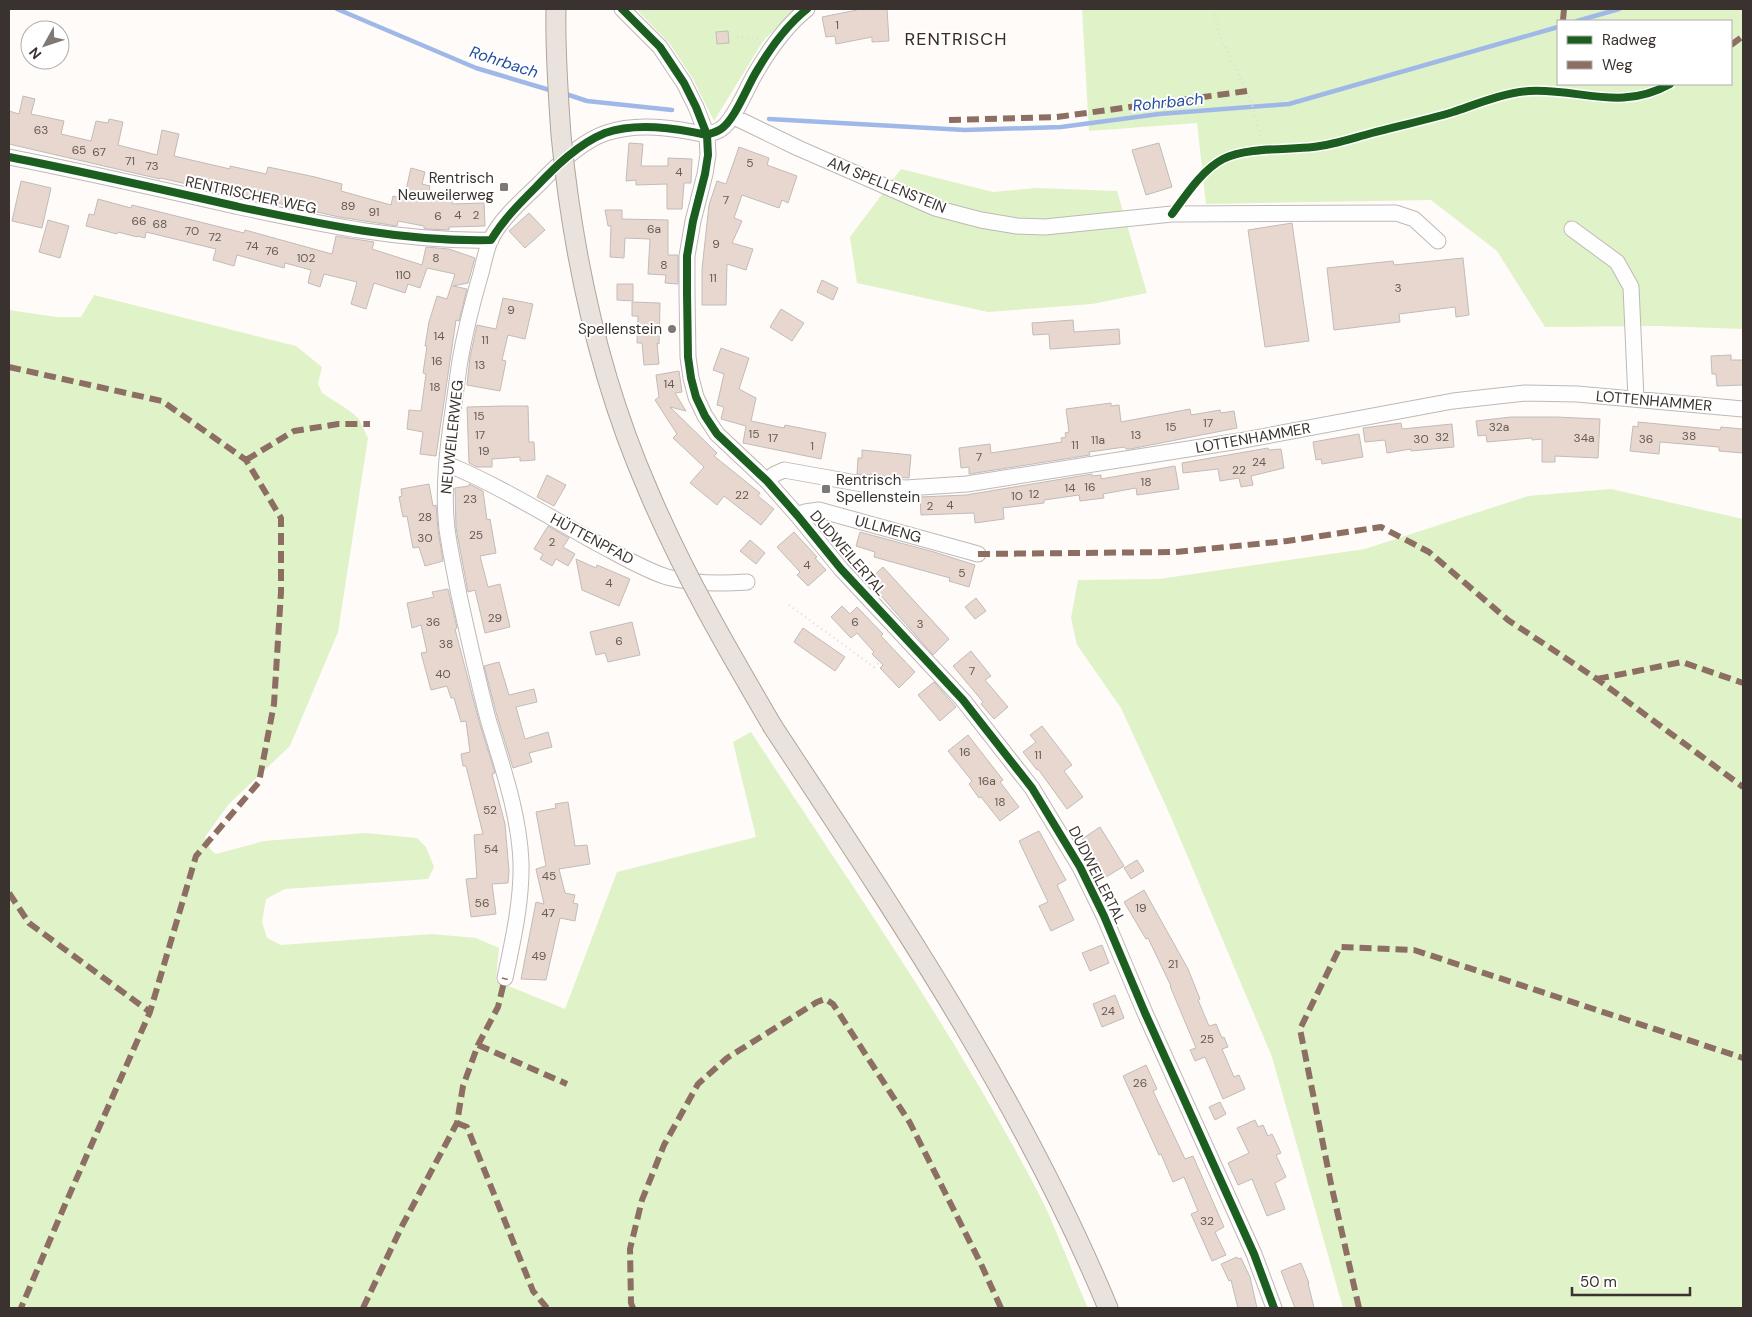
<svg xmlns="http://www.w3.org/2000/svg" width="1752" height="1317" font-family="'DM Sans',sans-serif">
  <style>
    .green { fill: #e0f2c8; fill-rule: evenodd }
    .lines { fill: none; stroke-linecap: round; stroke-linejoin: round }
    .stream { stroke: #9fb8e8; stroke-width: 4.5 }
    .building { fill: #e8d7ce; stroke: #c1bcb9 }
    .minor-casing { stroke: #beb9b6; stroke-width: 17 }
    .major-casing { stroke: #b1a49a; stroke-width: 21 }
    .path { stroke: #dfdddd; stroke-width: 2.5; stroke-dasharray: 1 4; stroke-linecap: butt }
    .minor { stroke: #fffefe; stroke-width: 15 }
    .major { stroke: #e9e2dd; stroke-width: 19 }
    .major-bridge-casing { stroke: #b1a49a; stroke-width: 21; stroke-linecap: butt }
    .major-bridge { stroke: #e9e2dd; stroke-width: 19 }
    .quiet { stroke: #8d6e63; stroke-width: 6; stroke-dasharray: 12 6; stroke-linecap: butt }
    .cycleway-casing { stroke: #fff; stroke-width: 11 }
    .cycleway { stroke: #1b5e20; stroke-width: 8 }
    .poi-dot { fill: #7f7875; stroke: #fff; stroke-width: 2 }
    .labels { text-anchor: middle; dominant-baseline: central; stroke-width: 4; stroke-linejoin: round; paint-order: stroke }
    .number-label { font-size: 12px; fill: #665b56 }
    .poi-label { font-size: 15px; fill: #3a322e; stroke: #fff; text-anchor: end }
    .street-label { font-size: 15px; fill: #3a322e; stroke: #fff }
    .water-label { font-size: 16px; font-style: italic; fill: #244ea0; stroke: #fff }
    .quarter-label { font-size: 18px; letter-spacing: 1px; fill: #3d2c24; stroke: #fff }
  </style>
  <rect width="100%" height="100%" fill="#fefbf9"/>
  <!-- green -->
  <path class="green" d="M639 9H795L763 41 714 121 693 79 670 44 638 11Z
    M1082 9H1743V329L1659 326 1545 327 1497 251 1431 200 1206 204 1197 123 1089 131ZM1558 21H1731V84H1558Z
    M901 169 993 192 1036 188 1117 191 1147 293 1092 304 988 312 857 283 850 237Z
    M94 295 296 346 322 367 318 384 322 393 350 411 359 419 368 438 338 632 290 746 228 805 205 837 211 850 216 854 264 841 366 833 417 838 426 847 434 867 428 879 285 889 266 899 262 922 267 938 281 945 432 934 476 938 499 948 496 981 565 1009 617 872 756 837 733 742 751 732C851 885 958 1037 1042 1200 1059 1235 1072 1273 1088 1308H9V310L56 317H81Z
    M1611 489 1743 519V1308H1343L1272 1057 1171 817 1121 708 1077 645 1071 618 1078 580 1159 579 1365 549 1528 496Z"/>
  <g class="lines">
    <!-- stream -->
    <path class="stream" d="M337 9 476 68 553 91
      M1577 21 1619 9
      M563 93 587 101 672 110
      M769 119 965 130 1061 127 1159 114 1289 104 1558 27"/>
  </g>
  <!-- building -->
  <path class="building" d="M857 9H887L889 41 872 42V37L836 44 835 36 826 37 822 17 857 10Z
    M728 31 729 43 717 44 716 32Z
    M23 96 35 99 31 114 64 121 61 134 91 141 96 121 108 123 109 119 123 122 118 145 157 155 162 130 179 134 174 156 230 169V166L266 174 268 167 315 177 342 184 341 191 391 205 393 196 404 199 411 168 425 172 422 184 430 186 429 191 453 192 452 204 484 203 485 226 449 227V230L427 229 424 228V226L398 221 397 226 339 217 211 188 210 189 160 178V179L9 144V111L19 114Z
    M629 143 643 144 641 166H668V158L692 159 691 183H684L682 209H667V184L636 185V180L626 181Z
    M1159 143 1172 187 1146 195 1132 150Z
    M739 147 769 158 767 165 797 176 788 203 782 200 779 208 742 195 734 218 742 221 732 243 753 249 746 270 727 264 726 305H702V269L709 205 717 181 726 184Z
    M21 181 51 188 42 228 12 221Z
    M98 199 131 208 132 205 244 233 245 230 332 254 336 236 374 242 372 249 422 265 426 247 449 249 475 258 468 283 453 286 467 289 459 321 456 320 436 456 420 454 423 432 407 429 409 410 421 411 426 374 423 373 427 346H425L429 322 437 296 447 299 455 274 427 268 420 288 408 284 405 293 374 283 366 309 351 304 357 282 324 274 320 287 308 283 311 270 285 263 284 268 237 255 234 266 213 260 216 249 146 232 145 238 137 236V237L118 232 117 234 86 226 89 214 94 215Z
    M605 210H622V219L668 220V255H678V284L665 283 666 275 648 274 650 239 625 238 624 258 610 257 611 226H608Z
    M529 213 545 230 525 248 509 231Z
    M48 220 69 226 60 258 39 252Z
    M1292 223 1309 341 1265 347 1248 230Z
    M1463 258 1469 315 1456 317 1455 307 1399 314 1400 322 1334 330 1327 268 1393 261 1394 265Z
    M822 280 838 288 833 300 817 292Z
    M617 284H633V301L617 300Z
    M503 298 533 304 525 339 508 335 502 360 506 361 500 391 467 385 470 357 477 325 496 329Z
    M632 302 660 303 659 344 657 343 659 364 644 365 642 343H637L638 316H632Z
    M781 309 804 323 792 341 770 327Z
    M1073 320 1074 332 1119 329 1120 344 1050 349 1049 334 1033 335 1032 323Z
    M721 348 749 358 739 389 756 398 751 421 784 428 785 425 826 433 821 459 743 443 746 426 721 419 724 407 717 405 724 374 713 370Z
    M1731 355V360H1743V385L1717 386 1716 374H1712L1711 356Z
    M679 371 682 392 675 393 686 411 670 407 717 453 714 456 760 493 758 496 774 509 761 525 724 496 717 505 690 483 704 467 673 438 677 434 655 400 659 397 656 375Z
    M1111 403V406L1119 405 1121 422 1190 409 1191 415 1220 410 1221 413 1234 411 1237 428 1130 449H1126L1125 447 1089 452 1090 455 969 474V467L961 468 959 448 990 444 991 453 1062 442 1061 438 1066 437 1065 433 1069 432 1066 409Z
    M503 406H528L529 442H534L535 460 520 461V457L492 459V467H477L469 463 467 407Z
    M1511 417H1556L1600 419 1598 458 1555 456V462H1542V439L1532 440V438L1487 442 1486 435 1478 436 1476 421Z
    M1638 422 1720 430 1721 427 1743 429V453L1719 451V447L1660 442 1659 454 1630 451 1633 426 1638 427Z
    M1401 423 1402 429 1452 424 1454 447 1411 451V449L1387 453 1385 440 1365 442 1363 428Z
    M1359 434 1363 457 1322 464 1321 459 1316 460 1313 442Z
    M1268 448 1269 450 1281 449 1284 468 1251 476 1253 485 1241 487 1239 478 1220 481 1218 469 1183 473 1182 463Z
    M862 450 911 455 909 478 857 474 858 458H862Z
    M1175 466 1179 489 1137 495 1136 488 1103 494 1104 498 1080 501 1079 495 1044 500V503L1003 508 1004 519 975 523 974 513 921 515 920 497 966 495 1092 474V476L1101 475V479Z
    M547 475 566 485 554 506 537 497Z
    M429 484 433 506 436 505 438 530 443 561 425 566 419 547 413 548 407 516 403 517 399 497 402 496 401 489Z
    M469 484 483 491 487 520 490 519 496 553 480 556 488 587 500 584 510 627 485 633 475 590 468 592 456 528 455 488 469 486Z
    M548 526 569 538 563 547 575 554 568 566 556 559 552 566 540 559 543 554 534 549Z
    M794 532 817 557 815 558 826 570 808 586 797 575 800 572 777 547Z
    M860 532 934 552 975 565 969 587 949 581 950 578 874 557 875 552 856 546Z
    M750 540 765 553 756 564 740 551Z
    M576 559 596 568 597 565 630 579 619 606 582 590Z
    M883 567 949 639 933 655 868 581Z
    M448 589 457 628 455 629 479 721 495 773 492 774 505 824 509 871 508 883 492 884 496 914 471 917 466 879 477 878 474 835 483 834 466 766H463L461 754 470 752 466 721 461 722 454 698H451L447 686 431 690 421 653 427 652 421 625 412 628 407 603 434 597 432 592Z
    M976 598 986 611 975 619 965 607Z
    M842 606 850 614 857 607 883 634 881 636 915 672 899 688 880 668 883 665 872 654 874 652 857 633 851 638 831 617Z
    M632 622 640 655 608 662 605 653 596 655 590 632Z
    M803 628 845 657 835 671 794 642Z
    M971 651 991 676 985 680 1008 707 994 719 981 704 983 702 953 666Z
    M499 662 509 695 534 689 537 702 516 707 525 739 548 732 552 747 529 753 532 762 513 768 497 716 484 666Z
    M934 682 956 707 940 721 918 695Z
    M1042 726 1072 765 1064 771 1083 797 1067 809 1038 769 1037 770 1023 752 1036 742 1030 735Z
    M968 735 1003 780 1000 782 1019 807 1000 821 981 797 979 798 969 784 972 781 948 751Z
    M568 802 575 846 587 845 590 864 559 869 565 893 575 895 573 903 578 904 575 921 560 918 546 980 521 979 536 902 544 904 536 869 546 866 536 812 556 808 555 804Z
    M1100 827 1124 866 1106 877 1082 839Z
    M1039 831 1066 880 1057 885 1074 920 1051 931 1039 906 1048 902 1019 841Z
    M1137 860 1144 871 1131 879 1124 868Z
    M1144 890 1188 969 1200 999 1198 1000 1209 1026 1216 1024 1222 1038 1224 1037 1228 1047 1222 1049 1234 1077 1239 1075 1245 1089 1223 1099 1205 1057 1195 1061 1190 1050 1196 1048 1170 986H1171L1148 938 1146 939 1124 902Z
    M1102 945 1109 963 1090 971 1082 953Z
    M1115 995 1124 1018 1102 1027 1093 1004Z
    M1146 1065 1157 1089 1153 1091 1185 1159 1193 1156 1224 1227 1215 1232 1226 1255 1212 1261 1191 1214 1198 1211 1184 1177 1173 1182 1161 1154 1159 1155 1123 1076Z
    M1220 1102 1226 1114 1215 1120 1209 1107Z
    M1255 1120 1258 1127 1263 1125 1268 1136 1272 1134 1281 1153 1276 1155 1286 1177 1275 1183 1285 1209 1267 1216 1252 1179 1238 1185 1228 1163 1249 1153 1237 1128Z
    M1237 1257 1238 1259 1241 1258 1250 1277 1257 1308H1238L1231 1280 1229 1281 1221 1264Z
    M1301 1263 1309 1283H1308L1314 1308H1295L1281 1271Z"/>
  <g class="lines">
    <defs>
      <path id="minor" d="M622 9 660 47 684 83 696 107 707 135 708 155 705 174 693 221 687 256V293L688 357 691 378 696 397 705 416 717 434 767 481 797 515 841 569 963 700 1032 788 1080 867 1104 916 1145 1013 1254 1254 1274 1308
        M732 116 798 148 935 208 981 220 1017 226 1045 227 1172 214 1396 213 1414 219 1438 241
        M707 135C711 133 717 132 721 129 735 120 748 84 758 69 771 47 787 25 807 9
        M9 157C85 172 160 189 235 206 320 224 404 242 491 240
        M1572 229 1617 262 1631 287 1636 399
        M447 464C498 485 546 515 595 542 618 554 642 569 667 577 693 584 721 584 747 582
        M767 481 775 474 784 470 868 485 906 488 967 484 1239 441 1453 401 1525 393 1577 394 1743 409
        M797 515 805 512 819 510 978 554
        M505 978C513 940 522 901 521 862 519 813 502 766 488 719 477 677 468 636 459 595 455 573 450 551 447 529 441 475 452 421 459 367 464 335 472 304 481 273 484 262 486 249 491 239 502 217 524 199 541 182 559 163 582 141 606 133 638 122 675 128 707 135"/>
      <path id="major" d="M773 727C896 914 1022 1101 1108 1308"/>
    </defs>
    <!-- minor casing -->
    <use href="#minor" class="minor-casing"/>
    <!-- major casing -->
    <use href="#major" class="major-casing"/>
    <!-- path -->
    <path class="path" d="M1213 9 1220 37 1247 91 1252 104 1264 150
      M737 37 760 39
      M789 605 874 667 895 648"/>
    <!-- minor -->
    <use href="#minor" class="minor"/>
    <!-- major -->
    <use href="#major" class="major"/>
    <defs>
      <path id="major-bridge" d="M556 9C555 51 558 93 561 135 573 257 599 378 648 490 683 573 728 650 773 727"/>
    </defs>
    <!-- major-bridge casing -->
    <use href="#major-bridge" class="major-bridge-casing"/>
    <!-- major-bridge -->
    <use href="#major-bridge" class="major-bridge"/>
    <!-- quiet -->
    <path class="quiet" d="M1563 20 1564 9
      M1731 45 1743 36
      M949 120 1057 117 1247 91
      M9 367 162 401 246 460 281 518V592L274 704 259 782 196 856 150 1012 64 1207 21 1308
      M246 460 294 431 338 424H370
      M978 554 1175 552 1287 541 1381 527 1429 552 1508 620 1597 679 1743 787
      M1597 679 1682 662 1743 683
      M9 893 29 923 150 1012
      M478 1045 567 1084
      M457 1123 467 1127 533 1291 547 1308
      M363 1308 402 1226 457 1123 463 1086 478 1045 498 1007 505 978
      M633 1308 631 1303 630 1249 642 1200 664 1145 698 1084 727 1058 817 1002 825 999 833 1004 910 1123 981 1264 1001 1308
      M1359 1308 1331 1184 1300 1029 1340 947 1414 950 1743 1058"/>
    <defs>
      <path id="cycleway" d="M622 9 660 47 684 83 696 107 707 135 708 155 705 174 693 221 687 256V293L688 357 691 378 696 397 705 416 717 434 767 481 797 515 841 569 963 700 1032 788 1080 867 1104 916 1145 1013 1254 1254 1274 1308
        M707 135C711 133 717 132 721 129 735 120 748 84 758 69 771 47 787 25 807 9
        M9 157C85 172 160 189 235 206 320 224 404 242 491 240 503 220 519 204 536 187 555 167 578 144 605 133 636 122 675 128 707 135
        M1172 214C1186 195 1202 170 1223 159 1247 147 1287 150 1313 147 1333 145 1353 138 1372 133 1399 126 1426 120 1453 112 1477 104 1503 93 1529 91 1580 88 1620 112 1670 84"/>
    </defs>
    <!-- cycleway casing -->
    <use href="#cycleway" class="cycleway-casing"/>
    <!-- cycleway -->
    <use href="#cycleway" class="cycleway"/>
  </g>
  <!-- markers -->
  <g class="poi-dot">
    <rect x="499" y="182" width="10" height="10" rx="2.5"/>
    <circle cx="672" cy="329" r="5"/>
    <rect x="821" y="484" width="10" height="10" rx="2.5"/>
  </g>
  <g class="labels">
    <!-- number labels -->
    <g class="number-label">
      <text x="837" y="25">1</text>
      <text x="41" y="130">63</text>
      <text x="79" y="150">65</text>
      <text x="99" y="152">67</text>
      <text x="130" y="161">71</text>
      <text x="750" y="163">5</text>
      <text x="152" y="166">73</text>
      <text x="679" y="172">4</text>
      <text x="726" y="200">7</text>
      <text x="348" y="206">89</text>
      <text x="374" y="212">91</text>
      <text x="458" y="215">4</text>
      <text x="476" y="215">2</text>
      <text x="438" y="216">6</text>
      <text x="139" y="221">66</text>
      <text x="160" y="224">68</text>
      <text x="654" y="229">6a</text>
      <text x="192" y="231">70</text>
      <text x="215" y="237">72</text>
      <text x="716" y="244">9</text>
      <text x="252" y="246">74</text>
      <text x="272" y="251">76</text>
      <text x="306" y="258">102</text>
      <text x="436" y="258">8</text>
      <text x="664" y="265">8</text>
      <text x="403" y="275">110</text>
      <text x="713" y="278">11</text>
      <text x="1398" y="288">3</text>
      <text x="511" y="310">9</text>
      <text x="439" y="336">14</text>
      <text x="485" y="340">11</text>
      <text x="437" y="361">16</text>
      <text x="480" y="365">13</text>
      <text x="669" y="384">14</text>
      <text x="435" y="387">18</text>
      <text x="479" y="416">15</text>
      <text x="1208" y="423">17</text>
      <text x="1171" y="427">15</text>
      <text x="1499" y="427">32a</text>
      <text x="754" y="434">15</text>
      <text x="480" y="435">17</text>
      <text x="1136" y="435">13</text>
      <text x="1689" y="436">38</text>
      <text x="1442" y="437">32</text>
      <text x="773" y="438">17</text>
      <text x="1584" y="438">34a</text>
      <text x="1421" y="439">30</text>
      <text x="1646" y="439">36</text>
      <text x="1098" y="440">11a</text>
      <text x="1075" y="445">11</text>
      <text x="812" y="446">1</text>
      <text x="484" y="451">19</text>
      <text x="979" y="457">7</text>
      <text x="1259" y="462">24</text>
      <text x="1239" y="470">22</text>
      <text x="1146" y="482">18</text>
      <text x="1090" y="487">16</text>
      <text x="1070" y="488">14</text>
      <text x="1034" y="494">12</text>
      <text x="742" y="495">22</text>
      <text x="1017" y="496">10</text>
      <text x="470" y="499">23</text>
      <text x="950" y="505">4</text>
      <text x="930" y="506">2</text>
      <text x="425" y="517">28</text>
      <text x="476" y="535">25</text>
      <text x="425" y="538">30</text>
      <text x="552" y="542">2</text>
      <text x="807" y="565">4</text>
      <text x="962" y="573">5</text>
      <text x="609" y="583">4</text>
      <text x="495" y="618">29</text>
      <text x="433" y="622">36</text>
      <text x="855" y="622">6</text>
      <text x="920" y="624">3</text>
      <text x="619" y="641">6</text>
      <text x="446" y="644">38</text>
      <text x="972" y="671">7</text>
      <text x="443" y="674">40</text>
      <text x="965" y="752">16</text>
      <text x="1038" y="755">11</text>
      <text x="987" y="781">16a</text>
      <text x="1000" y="802">18</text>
      <text x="490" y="810">52</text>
      <text x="491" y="849">54</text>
      <text x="549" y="876">45</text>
      <text x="482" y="903">56</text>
      <text x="1141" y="908">19</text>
      <text x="548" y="913">47</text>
      <text x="539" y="956">49</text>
      <text x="1173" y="964">21</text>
      <text x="1108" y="1011">24</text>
      <text x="1207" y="1039">25</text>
      <text x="1140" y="1083">26</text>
      <text x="1207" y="1221">32</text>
    </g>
    <!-- poi labels -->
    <g class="poi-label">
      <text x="494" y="178">Rentrisch<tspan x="494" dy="17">Neuweilerweg</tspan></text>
      <text x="662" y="329">Spellenstein</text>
      <text x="836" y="480" text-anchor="start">Rentrisch<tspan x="836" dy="17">Spellenstein</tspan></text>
    </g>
    <!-- street labels -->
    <g class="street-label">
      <text transform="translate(887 185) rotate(22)">AM SPELLENSTEIN</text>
      <text transform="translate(251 195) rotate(12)">RENTRISCHER WEG</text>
      <text transform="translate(1654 401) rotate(5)">LOTTENHAMMER</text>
      <text transform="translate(452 437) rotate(-84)">NEUWEILERWEG</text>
      <text transform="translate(1253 438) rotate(-10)">LOTTENHAMMER</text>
      <text transform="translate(888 529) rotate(15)">ULLMENG</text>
      <text transform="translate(592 539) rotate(28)">HÜTTENPFAD</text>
      <text transform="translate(848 553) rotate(49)">DUDWEILERTAL</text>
      <text transform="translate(1097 875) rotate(63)">DUDWEILERTAL</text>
    </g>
    <!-- water labels -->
    <g class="water-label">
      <text transform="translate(504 62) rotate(18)">Rohrbach</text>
      <text transform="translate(1168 102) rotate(-6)">Rohrbach</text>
    </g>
    <!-- quarter labels -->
    <g class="quarter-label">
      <text x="956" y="39">RENTRISCH</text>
    </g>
  </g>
  <!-- border -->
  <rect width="1752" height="1317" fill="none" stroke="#3a322e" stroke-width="20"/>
  <!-- legend -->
  <rect x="1557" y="20" width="175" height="65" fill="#ffffff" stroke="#b0adab"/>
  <rect x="1567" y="36" width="25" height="8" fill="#1b5e20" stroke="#b0adab"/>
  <text x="1602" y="45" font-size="15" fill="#3a322e">Radweg</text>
  <rect x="1567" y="61" width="25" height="8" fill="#8d6e63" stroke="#b0adab"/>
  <text x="1602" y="70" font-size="15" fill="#3a322e">Weg</text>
  <!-- north arrow -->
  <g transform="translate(45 45) rotate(230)"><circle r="24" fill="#ffffff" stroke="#b0adab"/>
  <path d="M0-4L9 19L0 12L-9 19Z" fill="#7f7875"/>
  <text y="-8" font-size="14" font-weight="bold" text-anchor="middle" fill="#3a322e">N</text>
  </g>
  <!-- scale -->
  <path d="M1572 1287v8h118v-8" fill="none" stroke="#3a322e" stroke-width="2.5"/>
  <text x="1580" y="1287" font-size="15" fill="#3a322e" stroke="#ffffff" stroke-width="4" paint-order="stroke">50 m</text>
</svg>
